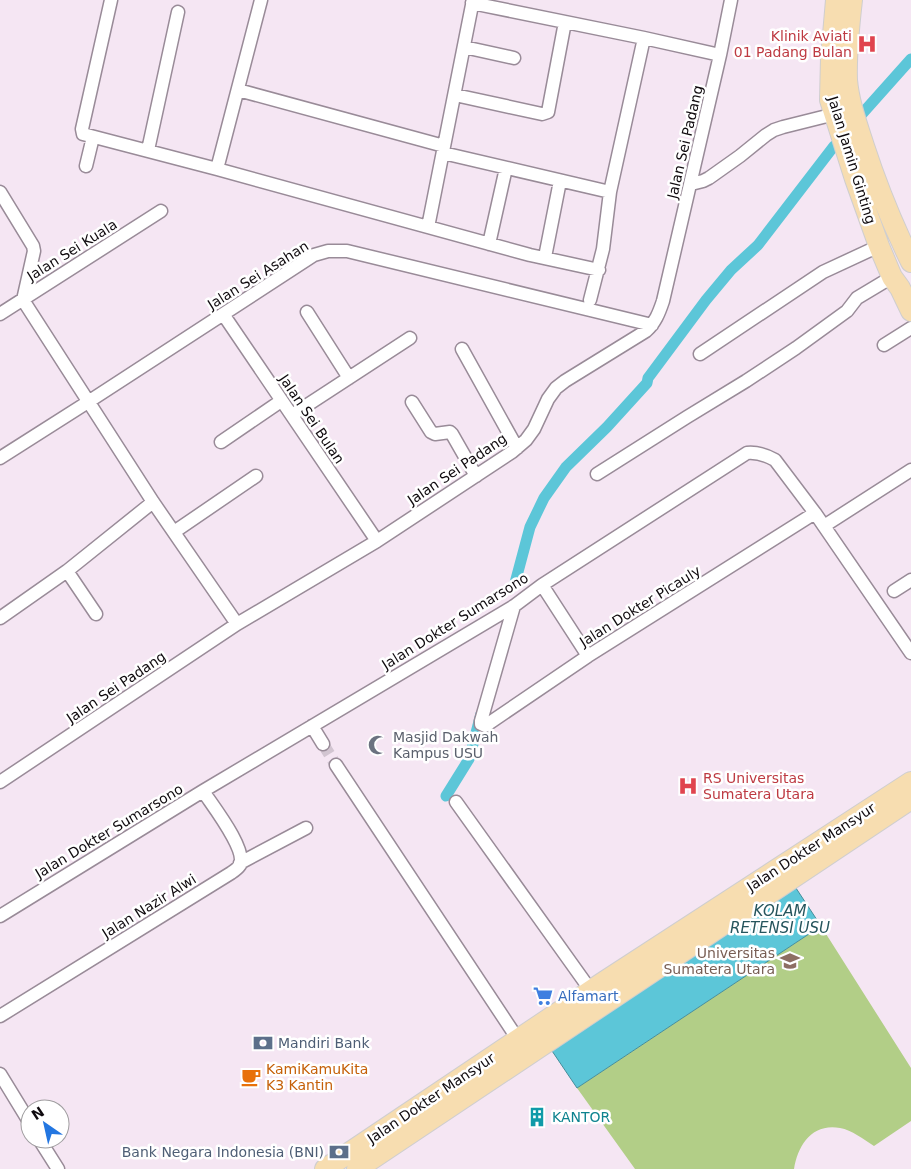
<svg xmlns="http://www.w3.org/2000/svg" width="911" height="1169" font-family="'DejaVu Sans',sans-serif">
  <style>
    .green { fill: #b2ce87 }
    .water { fill: #5cc6d8; stroke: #458e9b }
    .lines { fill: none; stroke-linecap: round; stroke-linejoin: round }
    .canal { stroke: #5cc6d8; stroke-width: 11 }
    .minor-tunnel { stroke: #d2c5d1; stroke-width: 12; stroke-dasharray: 12 6; stroke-linecap: butt }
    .minor-casing { stroke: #998b98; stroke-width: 15 }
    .primary-casing { stroke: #cfcecf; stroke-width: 22 }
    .minor { stroke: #fff; stroke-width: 12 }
    .primary { stroke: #f7ddb0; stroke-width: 20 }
    .labels { text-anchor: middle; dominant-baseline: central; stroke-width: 5; stroke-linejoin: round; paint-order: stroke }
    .health-label { font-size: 14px; fill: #be3a42; stroke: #fff; text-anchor: end }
    .street-label { font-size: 14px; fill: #0f0a0e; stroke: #fff }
    .worship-label { font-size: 14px; fill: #5b616d; stroke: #fff; text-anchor: start }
    .education-label { font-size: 14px; fill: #785e54; stroke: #fff; text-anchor: end }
    .shop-label { font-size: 14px; fill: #366cbe; stroke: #fff; text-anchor: start }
    .service-label { font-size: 14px; fill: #4e5e75; stroke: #fff; text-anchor: start }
    .food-label { font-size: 14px; fill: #c56008; stroke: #fff; text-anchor: start }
    .culture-label { font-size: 14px; fill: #0d838f; stroke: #fff; text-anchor: start }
    .water-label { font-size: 15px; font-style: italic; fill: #26555d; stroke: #fff }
  </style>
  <rect width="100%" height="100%" fill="#f5e6f3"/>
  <!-- green -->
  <path class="green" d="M821 926 911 1068V1121L874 1146C863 1139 852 1130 840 1128 812 1123 798 1145 794 1169H635L577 1088Z"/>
  <!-- water -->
  <path class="water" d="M790 879 821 926 577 1088 546 1042Z"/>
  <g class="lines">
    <!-- canal -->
    <path class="canal" d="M861 115 911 59
      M515 583 530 527 544 498 566 467 607 427 647 383 648 378 706 300 731 270 758 245 834 146
      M446 796 469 759 481 714"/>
    <!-- minor-tunnel -->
    <path class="minor-tunnel" d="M323 744 336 765"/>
    <defs>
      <path id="minor" d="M111 0 82 129 83 134 217 169 530 255 599 270
        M472 3 644 38 720 55
        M464 47 514 58
        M238 90 444 146
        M455 95 542 114 548 112 565 22
        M148 150 178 12
        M443 153 610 192
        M86 166 93 137
        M217 169 261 0
        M691 184 703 181 709 178 740 156 766 135 774 130 783 127 835 114
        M0 192 33 246 34 251 23 300 153 502 237 624
        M428 227 473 0
        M489 244 506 168
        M545 257 560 181
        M590 300 603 249 610 192 644 38
        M307 312 349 378
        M0 314 161 211
        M223 314 377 541
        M884 345 911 328
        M462 349 517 448
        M700 354 823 272 879 246
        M412 402 431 432 435 434 450 432 452 434 476 476
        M292 415 410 338
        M221 442 281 401
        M0 458 88 402 314 255 328 251H347L652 325
        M597 474 687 417 746 381 796 348 847 311 857 298 892 277
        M824 526 911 470
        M174 532 256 476
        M67 571 96 614
        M542 585 588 656
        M894 591 911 580
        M514 606 481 721V724L485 726 588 656 815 513
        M0 618 67 571 153 502
        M312 726 323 744
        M336 765 521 1044
        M0 782 237 624 377 541 512 452 526 440 534 429 548 399 556 388 565 381 646 331C655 323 659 313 663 301L720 55 731 0
        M456 802 594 995
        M240 863 306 828
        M0 916 203 791 514 606 542 585 747 453C757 452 766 455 775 460L815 513 911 653
        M0 1016 231 873C234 871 238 868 240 865 247 849 212 805 203 791
        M0 1074 30 1123
        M39 1139 58 1169"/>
      <path id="primary" d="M836 0 831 58 830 100 855 179 879 246 892 277 900 288 911 311
        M852 0C849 27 846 53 847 80 849 103 857 124 864 146 877 186 893 225 911 262
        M325 1169 602 983 911 782
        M357 1169 911 799"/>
    </defs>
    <!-- minor casing -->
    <use href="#minor" class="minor-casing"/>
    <!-- primary casing -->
    <use href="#primary" class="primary-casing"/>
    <!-- minor -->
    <use href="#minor" class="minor"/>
    <!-- primary -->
    <use href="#primary" class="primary"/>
  </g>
  <!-- icons -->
  <defs>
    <symbol id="hospital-bare" viewBox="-9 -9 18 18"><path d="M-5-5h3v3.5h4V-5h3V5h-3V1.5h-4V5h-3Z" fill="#e0444e" stroke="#fff" stroke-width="2.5" paint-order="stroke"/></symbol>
    <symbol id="mosque-bare" viewBox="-9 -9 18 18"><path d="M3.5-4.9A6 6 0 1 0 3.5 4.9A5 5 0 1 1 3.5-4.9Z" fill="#6b7280" stroke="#fff" stroke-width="2.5" paint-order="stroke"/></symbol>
    <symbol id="university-bare" viewBox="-9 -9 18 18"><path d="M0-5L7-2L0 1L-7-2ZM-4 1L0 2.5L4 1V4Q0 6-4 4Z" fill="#8d6e63" stroke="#fff" stroke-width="2.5" paint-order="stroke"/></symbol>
    <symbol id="supermarket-bare" viewBox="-9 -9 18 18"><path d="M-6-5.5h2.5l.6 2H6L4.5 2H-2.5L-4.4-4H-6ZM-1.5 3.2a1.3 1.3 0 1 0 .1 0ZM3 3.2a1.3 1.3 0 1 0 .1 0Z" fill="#3f7fe0" stroke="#fff" stroke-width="2.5" paint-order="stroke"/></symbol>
    <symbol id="bank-bare" viewBox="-9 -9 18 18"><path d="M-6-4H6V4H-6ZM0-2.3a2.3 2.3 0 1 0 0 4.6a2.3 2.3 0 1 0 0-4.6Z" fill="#5c6f8a" stroke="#fff" stroke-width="2.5" paint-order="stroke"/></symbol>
    <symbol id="cafe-bare" viewBox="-9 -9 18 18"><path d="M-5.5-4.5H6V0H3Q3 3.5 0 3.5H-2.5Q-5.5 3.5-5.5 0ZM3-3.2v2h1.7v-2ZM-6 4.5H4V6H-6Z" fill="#e8710a" stroke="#fff" stroke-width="2.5" paint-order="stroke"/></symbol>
    <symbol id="building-bare" viewBox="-9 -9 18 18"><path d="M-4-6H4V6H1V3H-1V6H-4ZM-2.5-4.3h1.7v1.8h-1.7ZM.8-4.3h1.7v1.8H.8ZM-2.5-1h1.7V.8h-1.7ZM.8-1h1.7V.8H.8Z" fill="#0f9aa8" stroke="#fff" stroke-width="2.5" paint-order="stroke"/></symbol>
  </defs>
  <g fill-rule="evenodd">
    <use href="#hospital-bare" x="853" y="30" width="28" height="28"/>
    <use href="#mosque-bare" x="364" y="731" width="28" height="28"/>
    <use href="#hospital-bare" x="674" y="772" width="28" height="28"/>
    <use href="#university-bare" x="776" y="947" width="28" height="28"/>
    <use href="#supermarket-bare" x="529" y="982" width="28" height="28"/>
    <use href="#bank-bare" x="249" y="1029" width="28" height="28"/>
    <use href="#cafe-bare" x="237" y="1063" width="28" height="28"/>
    <use href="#building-bare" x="523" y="1103" width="28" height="28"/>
    <use href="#bank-bare" x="325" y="1138" width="28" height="28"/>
  </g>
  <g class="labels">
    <!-- health labels -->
    <g class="health-label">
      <text x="852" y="36">Klinik Aviati<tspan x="852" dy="16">01 Padang Bulan</tspan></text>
      <text x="703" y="778" text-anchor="start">RS Universitas<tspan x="703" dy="16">Sumatera Utara</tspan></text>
    </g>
    <!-- street labels -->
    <g class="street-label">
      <text transform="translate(685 142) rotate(-77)">Jalan Sei Padang</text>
      <text transform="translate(852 160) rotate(73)">Jalan Jamin Ginting</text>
      <text transform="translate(72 250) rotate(-32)">Jalan Sei Kuala</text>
      <text transform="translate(258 275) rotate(-32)">Jalan Sei Asahan</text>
      <text transform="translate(312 419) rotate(56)">Jalan Sei Bulan</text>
      <text transform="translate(457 469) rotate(-34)">Jalan Sei Padang</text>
      <text transform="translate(640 606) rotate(-32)">Jalan Dokter Picauly</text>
      <text transform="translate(455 621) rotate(-32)">Jalan Dokter Sumarsono</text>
      <text transform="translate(116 687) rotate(-34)">Jalan Sei Padang</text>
      <text transform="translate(109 831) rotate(-31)">Jalan Dokter Sumarsono</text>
      <text transform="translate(811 847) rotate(-33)">Jalan Dokter Mansyur</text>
      <text transform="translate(149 906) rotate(-32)">Jalan Nazir Alwi</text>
      <text transform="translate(431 1098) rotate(-34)">Jalan Dokter Mansyur</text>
    </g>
    <!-- worship labels -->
    <g class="worship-label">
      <text x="393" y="737">Masjid Dakwah<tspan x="393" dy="16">Kampus USU</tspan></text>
    </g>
    <!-- education labels -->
    <g class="education-label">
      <text x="775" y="953">Universitas<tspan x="775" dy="16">Sumatera Utara</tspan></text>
    </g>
    <!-- shop labels -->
    <g class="shop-label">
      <text x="558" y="996">Alfamart</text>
    </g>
    <!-- service labels -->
    <g class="service-label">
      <text x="278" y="1043">Mandiri Bank</text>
      <text x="324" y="1152" text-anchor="end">Bank Negara Indonesia (BNI)</text>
    </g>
    <!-- food labels -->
    <g class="food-label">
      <text x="266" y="1069">KamiKamuKita<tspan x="266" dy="16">K3 Kantin</tspan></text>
    </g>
    <!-- culture labels -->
    <g class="culture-label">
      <text x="552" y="1117">KANTOR</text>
    </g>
    <!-- water labels -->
    <g class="water-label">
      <text x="780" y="911">KOLAM<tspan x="780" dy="17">RETENSI USU</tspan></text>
    </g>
  </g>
  <!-- north arrow -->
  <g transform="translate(45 1124) rotate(326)"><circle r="24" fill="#ffffff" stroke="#9f9d9f"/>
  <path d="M0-4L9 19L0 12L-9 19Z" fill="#2376e1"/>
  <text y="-8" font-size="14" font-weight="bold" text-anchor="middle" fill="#0f0a0e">N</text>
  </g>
</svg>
